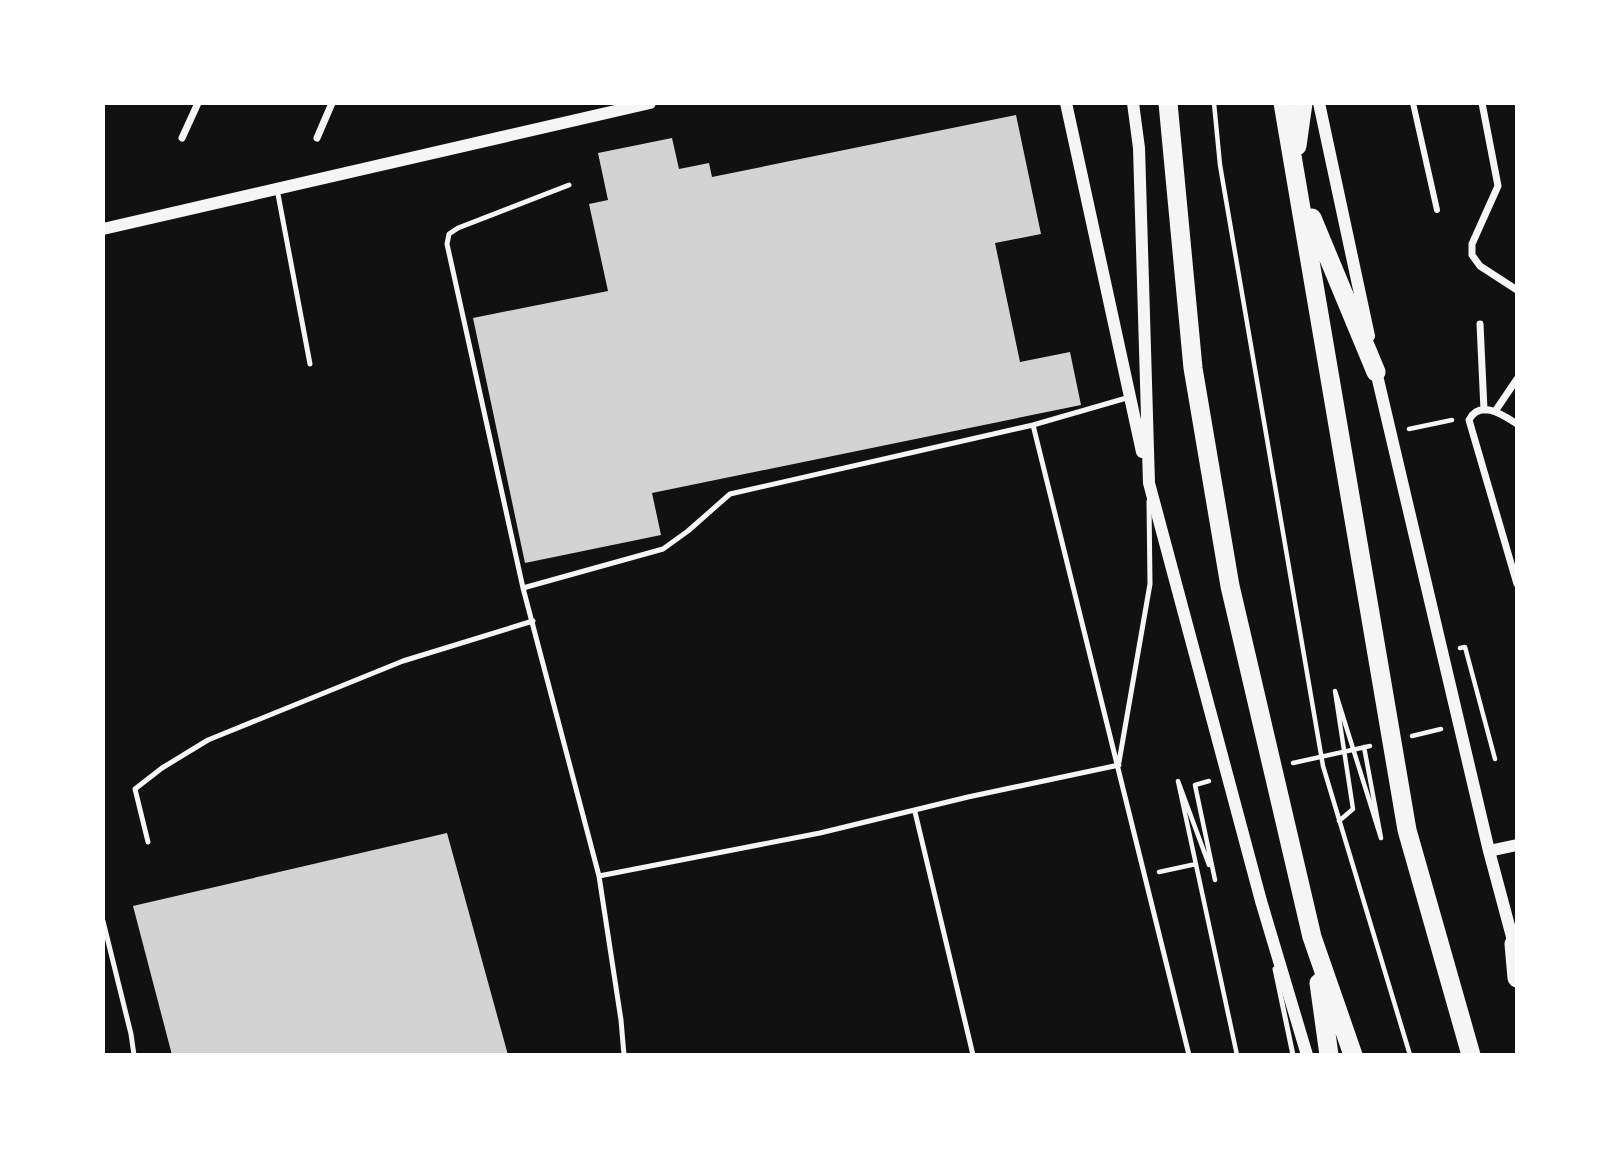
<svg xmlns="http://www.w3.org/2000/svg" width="1620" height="1158" font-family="Raleway,sans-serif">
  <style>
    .building { fill: #d3d3d3 }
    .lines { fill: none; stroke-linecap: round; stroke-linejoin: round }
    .path { stroke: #f5f5f5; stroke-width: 4.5 }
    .service { stroke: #f5f5f5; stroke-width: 5 }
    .pedestrian { stroke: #f5f5f5; stroke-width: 6 }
    .minor { stroke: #f5f5f5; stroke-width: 7 }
    .tertiary { stroke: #f5f5f5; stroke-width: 12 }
    .trunk { stroke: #f5f5f5; stroke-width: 19 }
  </style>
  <rect width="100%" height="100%" fill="#111"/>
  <!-- building -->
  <path class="building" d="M1016 115 1041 234 995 243 1020 362 1070 352 1081 405 652 493 661 535 525 563 473 318 608 291 589 204 608 200 598 153 672 138 679 169 709 163 712 177Z
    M447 833 508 1055H172L133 906Z"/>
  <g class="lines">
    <!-- path -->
    <path class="path" d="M1214 103 1220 165 1323 766 1410 1055
      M1409 429 1452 420
      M1460 648 1465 647 1495 759
      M1412 736 1441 729
      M1293 763 1370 746
      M1209 781 1195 785 1215 880
      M1339 821 1353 809 1335 691 1381 838 1364 747
      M1209 865 1178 781 1237 1055
      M1159 872 1196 864"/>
    <!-- service -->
    <path class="service" d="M569 185 458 228 449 234 447 244 523 588 599 876 621 1020 624 1055
      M277 189 310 364
      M1033 425 1189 1055
      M523 588 663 549 688 531 730 494 1033 425 1130 397
      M1119 762 1150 584 1149 501
      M915 812 973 1055
      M148 842 135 789 162 768 208 740 403 661 533 621
      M599 876 820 833 968 797 1119 765
      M103 921 131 1034 134 1055
      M1275 969 1293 1055"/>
    <!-- pedestrian -->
    <path class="pedestrian" d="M1413 103 1437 210"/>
    <!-- minor -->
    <path class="minor" d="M1482 103 1498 186 1472 244V255L1480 266 1517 290
      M182 138 198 103
      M317 138 332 103
      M1480 324 1484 410
      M1496 410 1517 379
      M1517 424C1503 415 1480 399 1469 420L1517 584"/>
    <!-- tertiary -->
    <path class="tertiary" d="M1066 103 1142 452
      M1133 103 1139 148 1149 483 1261 901 1307 1055
      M1319 103 1369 336
      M103 229 650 103
      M1375 367 1489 851 1515 948
      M1489 851 1517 845"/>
    <!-- trunk -->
    <path class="trunk" d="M1168 103 1193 368 1230 586 1312 937 1353 1055
      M1283 103 1407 830 1471 1055
      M1297 146 1303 103
      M1312 218 1376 372
      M1514 944 1517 978
      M1319 983 1329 1055"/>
  </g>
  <!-- border -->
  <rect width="1620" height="1158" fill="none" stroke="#ffffff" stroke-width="210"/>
</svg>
